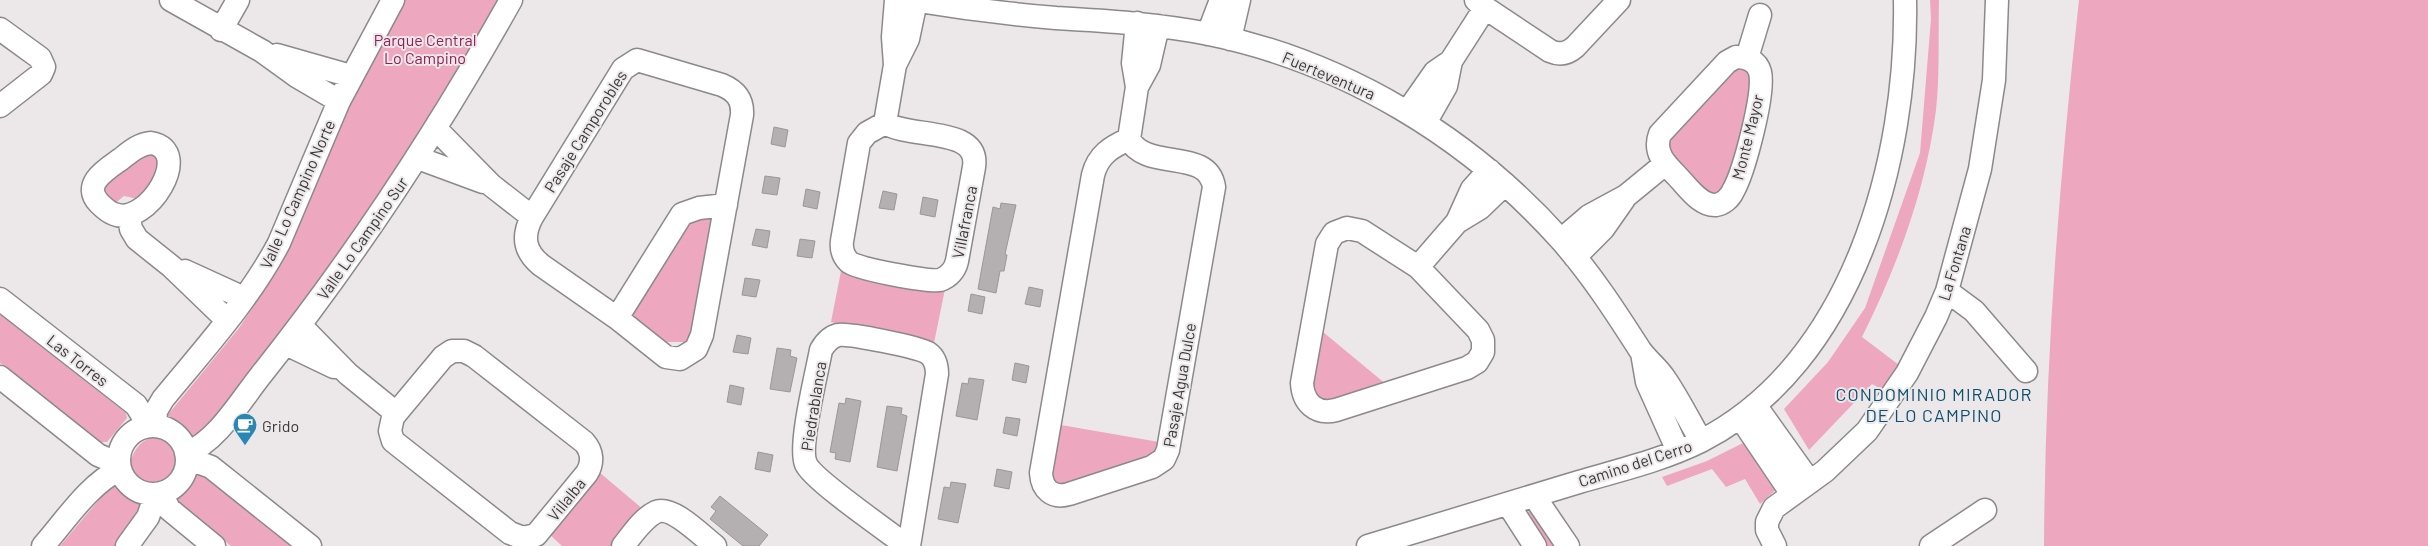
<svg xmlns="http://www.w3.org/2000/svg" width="2428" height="546" font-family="Barlow,sans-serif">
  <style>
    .green { fill: #eda7be }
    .building { fill: #b4b0b1; stroke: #9a9798 }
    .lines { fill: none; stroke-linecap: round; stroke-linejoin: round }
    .minor-casing { stroke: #8c898a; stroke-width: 25 }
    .minor { stroke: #fff; stroke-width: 22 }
    .labels { text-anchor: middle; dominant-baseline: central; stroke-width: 4; stroke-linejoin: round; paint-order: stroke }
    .park-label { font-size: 16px; fill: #941f56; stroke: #ece8e9 }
    .street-label { font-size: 16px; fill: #3a3939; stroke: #ece8e9 }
    .poi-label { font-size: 16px; fill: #3a3939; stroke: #ece8e9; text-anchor: start }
    .neighbourhood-label { font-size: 18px; letter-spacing: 1px; fill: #0d4f6e; stroke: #ece8e9 }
  </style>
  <rect width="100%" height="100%" fill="#ece8e9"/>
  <!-- green -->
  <path class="green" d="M401 0H499L469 62 296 322 197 444 119 546H60L124 470C133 459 134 445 148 439L239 328 261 295 294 238 326 153Z
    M1930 0H1939C1938 36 1940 75 1936 110 1926 189 1897 267 1862 337L1899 365 1883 390 1872 384 1809 450 1784 409 1828 362 1865 308 1920 153 1931 19Z
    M2079 0H2428V546H2044C2045 363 2059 181 2079 0Z
    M1733 68H1749L1752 87 1733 168 1724 191 1711 199 1670 159 1667 142Z
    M147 149 164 164 138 199 124 196 112 206 100 187Z
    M714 213 697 325 686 342H667L625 313 680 216Z
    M841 271 945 289 934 343 831 322Z
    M0 314 126 413 127 418 107 442H99L0 363Z
    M1323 332 1387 385 1327 402 1314 398 1311 390Z
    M1061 425 1159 442 1158 453 1061 488 1055 483 1053 475Z
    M1745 442 1780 486 1760 504 1745 479 1726 487 1712 469 1667 486 1662 477 1707 461Z
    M198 472 296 546H231L179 505 176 500 194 474Z
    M599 472 644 510 614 546H562L548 533Z
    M1533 508 1560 546H1547L1524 515Z"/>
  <!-- building -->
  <path class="building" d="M774 127 788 130 785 147 771 144Z
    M765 176 780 178 777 195 762 193Z
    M806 189 820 192 817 209 803 206Z
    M883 191 897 194 894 210 879 208Z
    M923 197 938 200 935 217 920 214Z
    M1001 203 1016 205 1005 254 1007 255 1004 271H1000L996 293 978 289 993 207 1000 209Z
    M756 229 770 231 767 248 752 245Z
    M800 239 815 241 812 258 797 256Z
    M745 278 760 280 756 297 742 295Z
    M1029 287 1043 290 1040 307 1025 304Z
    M971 294 985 297 982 314 968 311Z
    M737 335 751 338 748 354 733 352Z
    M777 348 791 350 790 356 797 358 790 392 770 389Z
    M1015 363 1029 366 1026 383 1012 380Z
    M969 378 984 380 977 420 956 416 962 383 968 384Z
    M730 385 744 388 741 405 727 402Z
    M846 398 861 401 850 462 835 459 836 453 830 452 839 403 845 404Z
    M887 406 902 408 901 414 907 416 897 471 877 467Z
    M1006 417 1020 419 1017 436 1003 433Z
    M758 452 773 455 770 472 755 469Z
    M997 469 1012 472 1009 489 994 486Z
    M951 482 966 484 958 523 938 519 944 487 950 488Z
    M720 496 768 535 759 546H743L710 519 716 511 711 507Z"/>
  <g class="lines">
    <defs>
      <path id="minor" d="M171 0 262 51 298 77 339 101
        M912 0C960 8 1008 14 1056 18 1108 21 1158 24 1209 34 1345 62 1469 137 1561 240 1591 274 1615 311 1640 350 1647 360 1658 368 1665 379 1678 398 1689 420 1701 441
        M1476 0 1481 5 1550 51C1559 55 1567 54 1575 47L1619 0
        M0 29 40 58 44 67 41 74 0 106
        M221 30 238 0
        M1208 34 1221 0
        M1230 39 1239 0
        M277 55 351 76
        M1736 57C1747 57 1757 61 1760 72 1765 93 1744 172 1733 191 1730 198 1723 204 1716 205 1700 206 1687 186 1677 176 1665 164 1653 152 1660 134L1727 62Z
        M1747 58 1760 15
        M637 60 722 85C736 91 743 99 742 115L702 335 696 349 680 359 666 357 617 318 541 265C524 251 522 236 532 217L623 69Z
        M896 63 908 39 916 1
        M1137 87 1133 63 1137 23
        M1407 112 1435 72 1451 61
        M885 123C910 139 980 126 974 167L957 261C955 270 949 277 940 280 929 282 856 269 849 262 843 256 841 249 842 241L859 143 867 133Z
        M885 123 895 65 893 37 896 0
        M1425 123 1446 86 1451 61 1485 8
        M436 129 491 185 532 217
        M1129 139C1111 147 1098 155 1093 175L1041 473C1042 489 1052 499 1069 494L1152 467 1164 459 1168 450 1214 187C1208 147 1146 172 1129 139L1137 87 1149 65 1158 26
        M151 143C195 150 147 228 114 214 108 212 103 207 99 203 81 184 107 169 121 159 130 152 139 144 151 143Z
        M418 158 483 182
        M129 217 131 229 137 239 172 267 227 320
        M1457 222 1480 208 1505 184
        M1347 228 1362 231 1418 267 1478 330 1483 340V352L1477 362 1467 368 1336 410C1316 415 1303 403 1302 383L1327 244 1334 233Z
        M1561 240 1589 216 1626 196 1665 164
        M1575 257 1603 229 1624 199
        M1418 267 1457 222 1472 189 1489 170
        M185 271 244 298
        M1947 291 1974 311 2026 371
        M0 299 136 405 149 426
        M617 318 682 214 699 208 726 205
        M300 325 348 374 396 413
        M286 344 334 367
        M452 351H464L474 356 584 442C593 452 593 463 587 473L536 535 523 538 510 533 393 441 390 431 393 417 443 357Z
        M1642 353 1647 382 1678 451
        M0 377 98 455 119 464
        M1755 405 1810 482
        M1740 417 1792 494
        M119 460a34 34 0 1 1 68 0a34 34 0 1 1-68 0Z
        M155 426 156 411 163 399C204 349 249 300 279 243L339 101 393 0
        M186 453C216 443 241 400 261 375 355 257 437 132 511 0
        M187 458 211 467 310 546
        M161 493 169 509 214 546
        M1534 496 1568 546
        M1508 504 1535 546
        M43 546C66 520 88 485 120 469
        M127 546 148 517 156 494
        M623 546C632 535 643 518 656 512 672 505 702 536 715 546
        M907 546C889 532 813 480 806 464 798 447 817 372 821 350 825 343 830 337 838 335 849 333 918 347 928 353 935 358 937 366 937 374L909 546
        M1368 546C1438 525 1508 503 1579 482 1620 470 1663 460 1701 441 1854 363 1908 158 1905 0
        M1775 546 1767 530V522L1774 508 1825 471 1867 431 1907 373 1936 317 1947 291 1980 169 1994 80 1997 0
        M1931 546 1985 510"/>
    </defs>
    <!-- minor casing -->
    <use href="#minor" class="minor-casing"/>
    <!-- minor -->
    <use href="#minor" class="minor"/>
  </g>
  <!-- icons -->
  <defs>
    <symbol id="cafe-pin" viewBox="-11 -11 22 30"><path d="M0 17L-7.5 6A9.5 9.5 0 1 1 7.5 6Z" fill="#2a86b3" stroke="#ece8e9"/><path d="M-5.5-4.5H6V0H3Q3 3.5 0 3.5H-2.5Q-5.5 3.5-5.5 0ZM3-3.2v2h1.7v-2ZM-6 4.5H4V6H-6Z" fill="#fff"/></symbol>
  </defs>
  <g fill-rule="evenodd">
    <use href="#cafe-pin" x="231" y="411" width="28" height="38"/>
  </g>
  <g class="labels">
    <!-- park labels -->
    <g class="park-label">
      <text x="425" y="39">Parque Central<tspan x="425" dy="18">Lo Campino</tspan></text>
    </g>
    <!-- street labels -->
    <g class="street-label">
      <text transform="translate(1329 75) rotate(23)">Fuerteventura</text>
      <text transform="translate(585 131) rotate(-58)">Pasaje Camporobles</text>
      <text transform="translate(1747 137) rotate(-76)">Monte Mayor</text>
      <text transform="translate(297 194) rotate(-66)">Valle Lo Campino Norte</text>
      <text transform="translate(964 222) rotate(-79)">Villafranca</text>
      <text transform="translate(362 238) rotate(-55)">Valle Lo Campino Sur</text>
      <text transform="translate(1954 263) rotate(-73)">La Fontana</text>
      <text transform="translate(78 360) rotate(38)">Las Torres</text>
      <text transform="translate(1179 385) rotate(-80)">Pasaje Agua Dulce</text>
      <text transform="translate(813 406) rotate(-81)">Piedrablanca</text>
      <text transform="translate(1635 463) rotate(-18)">Camino del Cerro</text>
      <text transform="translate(566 499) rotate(-51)">Villalba</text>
    </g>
    <!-- poi labels -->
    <g class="poi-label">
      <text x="262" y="425">Grido</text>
    </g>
    <!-- neighbourhood labels -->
    <g class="neighbourhood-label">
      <text x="1934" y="394">CONDOMINIO MIRADOR<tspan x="1934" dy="21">DE LO CAMPINO</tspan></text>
    </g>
  </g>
</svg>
